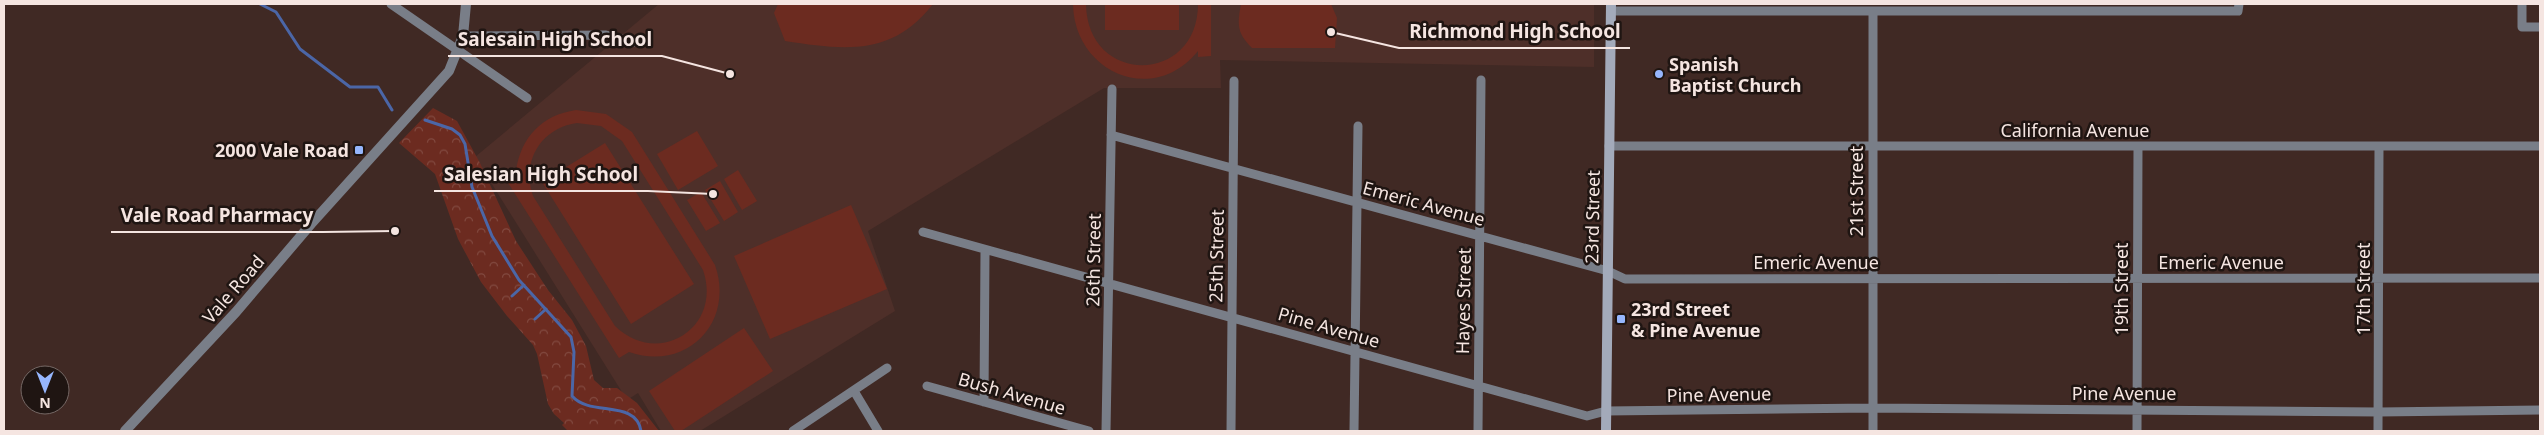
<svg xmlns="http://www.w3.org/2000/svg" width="2544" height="435" font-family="'Noto Sans',sans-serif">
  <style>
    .built { fill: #4e2f29 }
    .park { fill: url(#park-crowns) }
    .garden { fill: #6c2b20; fill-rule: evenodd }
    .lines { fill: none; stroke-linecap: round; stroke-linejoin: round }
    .stream { stroke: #4b66a7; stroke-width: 3 }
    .minor { stroke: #797e88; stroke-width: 9 }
    .tertiary { stroke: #797e88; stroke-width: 10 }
    .secondary { stroke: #a3aaba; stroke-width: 10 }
    .poi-dot { fill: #96b6fd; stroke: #1f1512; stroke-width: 2 }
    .labels { text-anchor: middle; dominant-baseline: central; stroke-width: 5; stroke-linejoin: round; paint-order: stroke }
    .poi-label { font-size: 18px; font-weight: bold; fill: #f5e5e1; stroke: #1f1512; text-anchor: start }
    .street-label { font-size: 18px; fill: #f5e5e1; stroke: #1f1512 }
    .leader { fill: none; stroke: #f5e5e1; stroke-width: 2 }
    .callout-dot { fill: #f5e5e1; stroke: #1f1512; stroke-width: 2 }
    .callout-label { font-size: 19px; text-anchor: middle; font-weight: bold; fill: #f5e5e1; stroke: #1f1512; stroke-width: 5; stroke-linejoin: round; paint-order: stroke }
  </style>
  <defs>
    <pattern id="park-crowns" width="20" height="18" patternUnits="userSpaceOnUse" patternTransform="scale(1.25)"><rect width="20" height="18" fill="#6c2b20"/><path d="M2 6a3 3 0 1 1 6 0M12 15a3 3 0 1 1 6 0" fill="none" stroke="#824a40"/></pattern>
  </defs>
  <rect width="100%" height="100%" fill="#402924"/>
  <!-- built -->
  <path class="built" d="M659 4H1594V67L1220 60 1221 88H1104L868 231 895 311 700 431H661L638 393 627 400 475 157Z"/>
  <!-- park -->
  <path class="park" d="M433 108 457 121 480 163 516 241 548 290 572 320 586 346 594 380 603 388H617L637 403 659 431H568L562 425 564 423 554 414 548 404 537 354 533 345 507 316 481 282 458 239 435 174 399 143Z"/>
  <!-- garden -->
  <path class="garden" d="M778 4H933C892 57 844 50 785 41L774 13Z
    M1073 4H1086C1087 86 1198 85 1198 4H1211V56L1198 57V51C1153 107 1074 72 1073 4Z
    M1105 4H1179V30H1105Z
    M1241 4H1331L1337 18 1335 48H1252C1237 33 1237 25 1241 4Z
    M576 110 606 114 632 132 715 265C735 322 687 372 629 352L619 358 505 178 516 171C521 137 542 115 576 110ZM577 123 601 126 622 141 703 270C723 328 658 368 615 326L533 196C521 161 541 128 577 123Z
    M697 131 718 166 678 190 657 154Z
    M605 143 694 284 631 324 542 182Z
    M738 170 757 201 742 210 724 179Z
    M720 181 738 212 724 221 705 190Z
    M701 192 720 223 706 231 687 200Z
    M851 205 887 289 770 339 734 256Z
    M744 328 773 371 681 431H675L649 391Z"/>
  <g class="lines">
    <!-- stream -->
    <path class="stream" d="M260 4 276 12 300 49 350 87H378L392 110
      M425 120 452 129 460 135 465 144 472 187 492 236 519 280 571 337 574 352 572 396C590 417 636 399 641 431
      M512 296 524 285
      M535 319 546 309"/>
    <!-- minor -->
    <path class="minor" d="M391 4 527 98
      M2522 4V27H2540
      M1611 11H2238L2239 4
      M463 36 606 35 634 42
      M1111 135 1608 271 1625 279 2540 278
      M1609 146H2540
      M923 232 1587 416 1606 411 1872 408 2379 412 2540 410
      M927 386 1089 431
      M854 391 878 431
      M984 402 985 251
      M793 431 887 368
      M1106 431 1112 89
      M1231 431 1234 81
      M1354 431 1358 126
      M1478 431 1481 80
      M1873 431V11
      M2137 431 2138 146
      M2378 431 2379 146"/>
    <!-- tertiary -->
    <path class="tertiary" d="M125 431 236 312 311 224 449 71 463 36 466 4"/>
    <!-- secondary -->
    <path class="secondary" d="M1606 431 1611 4"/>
  </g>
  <!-- markers -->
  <g class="poi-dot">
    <circle cx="1659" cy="74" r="5"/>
    <rect x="354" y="145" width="10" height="10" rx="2.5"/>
    <rect x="1616" y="314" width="10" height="10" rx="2.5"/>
  </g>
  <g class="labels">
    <!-- poi labels -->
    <g class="poi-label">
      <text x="1669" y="64">Spanish<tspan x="1669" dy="21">Baptist Church</tspan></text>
      <text x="349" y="150" text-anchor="end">2000 Vale Road</text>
      <text x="1631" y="309">23rd Street<tspan x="1631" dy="21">&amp; Pine Avenue</tspan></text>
    </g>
    <!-- street labels -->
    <g class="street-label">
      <text x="2075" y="130">California Avenue</text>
      <text transform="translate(1856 191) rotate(-90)">21st Street</text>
      <text transform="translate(1424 203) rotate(15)">Emeric Avenue</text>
      <text transform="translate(1592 217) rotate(-89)">23rd Street</text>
      <text transform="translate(1216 256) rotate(-89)">25th Street</text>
      <text transform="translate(1093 260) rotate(-89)">26th Street</text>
      <text x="1816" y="262">Emeric Avenue</text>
      <text x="2221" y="262">Emeric Avenue</text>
      <text transform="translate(233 289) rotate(-49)">Vale Road</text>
      <text transform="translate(2121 289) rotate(-90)">19th Street</text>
      <text transform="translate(2363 289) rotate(-90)">17th Street</text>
      <text transform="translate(1463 301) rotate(-89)">Hayes Street</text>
      <text transform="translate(1329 327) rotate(16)">Pine Avenue</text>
      <text transform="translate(1012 393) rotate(16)">Bush Avenue</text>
      <text x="2124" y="393">Pine Avenue</text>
      <text transform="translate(1719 394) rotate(-1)">Pine Avenue</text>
    </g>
  </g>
  <!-- callouts -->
  <path class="leader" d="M1331 32L1399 48H1630M730 74L662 56H448M713 194L648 191H434M395 231L323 232H111"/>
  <g class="callout-dot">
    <circle cx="1331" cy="32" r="5"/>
    <circle cx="730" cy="74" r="5"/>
    <circle cx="713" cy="194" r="5"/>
    <circle cx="395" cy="231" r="5"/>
  </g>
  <g class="callout-label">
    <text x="1515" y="38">Richmond High School</text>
    <text x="555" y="46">Salesain High School</text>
    <text x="541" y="181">Salesian High School</text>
    <text x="217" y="222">Vale Road Pharmacy</text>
  </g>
  <!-- border -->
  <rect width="2544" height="435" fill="none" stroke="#f5e5e1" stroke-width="10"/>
  <!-- north arrow -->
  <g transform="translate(45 390) rotate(180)"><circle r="24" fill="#1f1512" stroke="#756865"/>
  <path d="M0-4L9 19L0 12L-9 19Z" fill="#96b6fd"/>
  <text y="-8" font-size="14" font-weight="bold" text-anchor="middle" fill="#f5e5e1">N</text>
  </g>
</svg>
